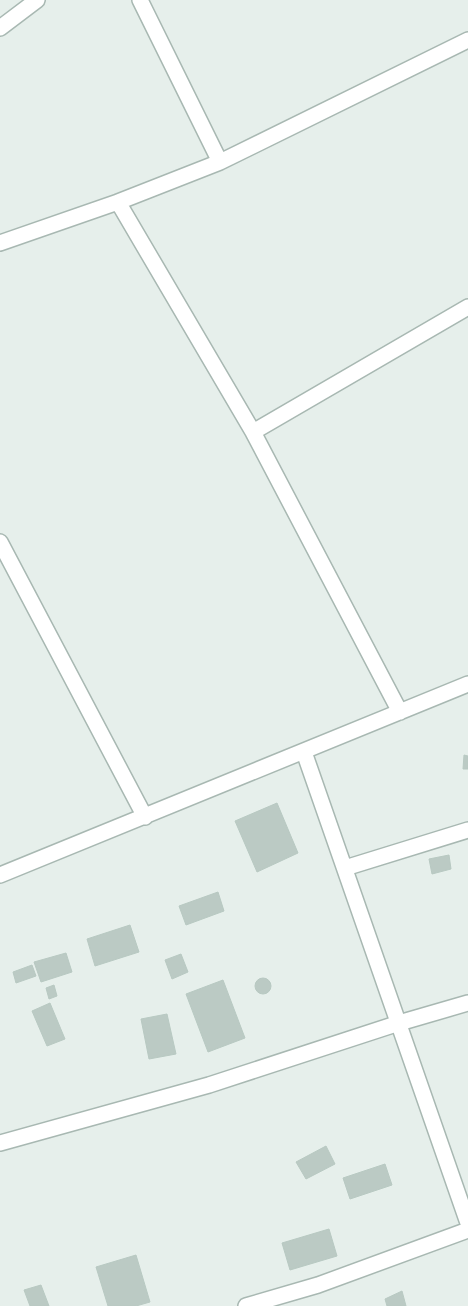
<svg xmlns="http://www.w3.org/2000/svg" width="468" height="1306" font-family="Figtree,sans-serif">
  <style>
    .building { fill: #bbcac4; stroke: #b8c9c2 }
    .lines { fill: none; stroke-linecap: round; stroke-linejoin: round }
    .street-casing { stroke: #a8b8b2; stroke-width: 18 }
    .street { stroke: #fff; stroke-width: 15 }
  </style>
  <rect width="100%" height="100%" fill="#e6efeb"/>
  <!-- building -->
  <path class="building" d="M464 755 468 756V769H463Z
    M277 803 298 853 257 872 235 821Z
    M449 855 451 869 432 874 429 859Z
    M218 892 224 911 186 925 179 906Z
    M130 925 139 952 95 966 87 939Z
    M66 953 72 972 41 982 34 962Z
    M181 954 188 972 172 979 165 960Z
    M32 965 36 976 16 983 13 972Z
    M255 986a8 8 0 1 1 16 0a8 8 0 1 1-16 0Z
    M223 980 245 1038 208 1052 186 994Z
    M54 985 57 996 49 999 46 988Z
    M50 1003 65 1039 47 1046 32 1011Z
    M167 1014 176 1054 149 1059 141 1019Z
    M326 1146 335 1164 306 1179 296 1162Z
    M385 1164 392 1185 350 1199 343 1178Z
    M329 1229 337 1256 290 1270 282 1243Z
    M136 1255 150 1302 136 1306H108L96 1267Z
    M41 1285 49 1306H30L24 1290Z
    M402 1291 406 1306H387L385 1299Z"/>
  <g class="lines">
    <defs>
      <path id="street" d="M140 0 220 162
        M0 28 37 0
        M0 243 118 202
        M253 432 468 307
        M0 542 145 817
        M400 712 253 432 118 202 220 162 468 40
        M304 752 468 1223
        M345 868 468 830
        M0 875 468 684
        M0 1143 209 1085 399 1023 468 1003
        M246 1306 318 1285 468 1230"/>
    </defs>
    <!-- street casing -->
    <use href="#street" class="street-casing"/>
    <!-- street -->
    <use href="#street" class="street"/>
  </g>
</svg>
